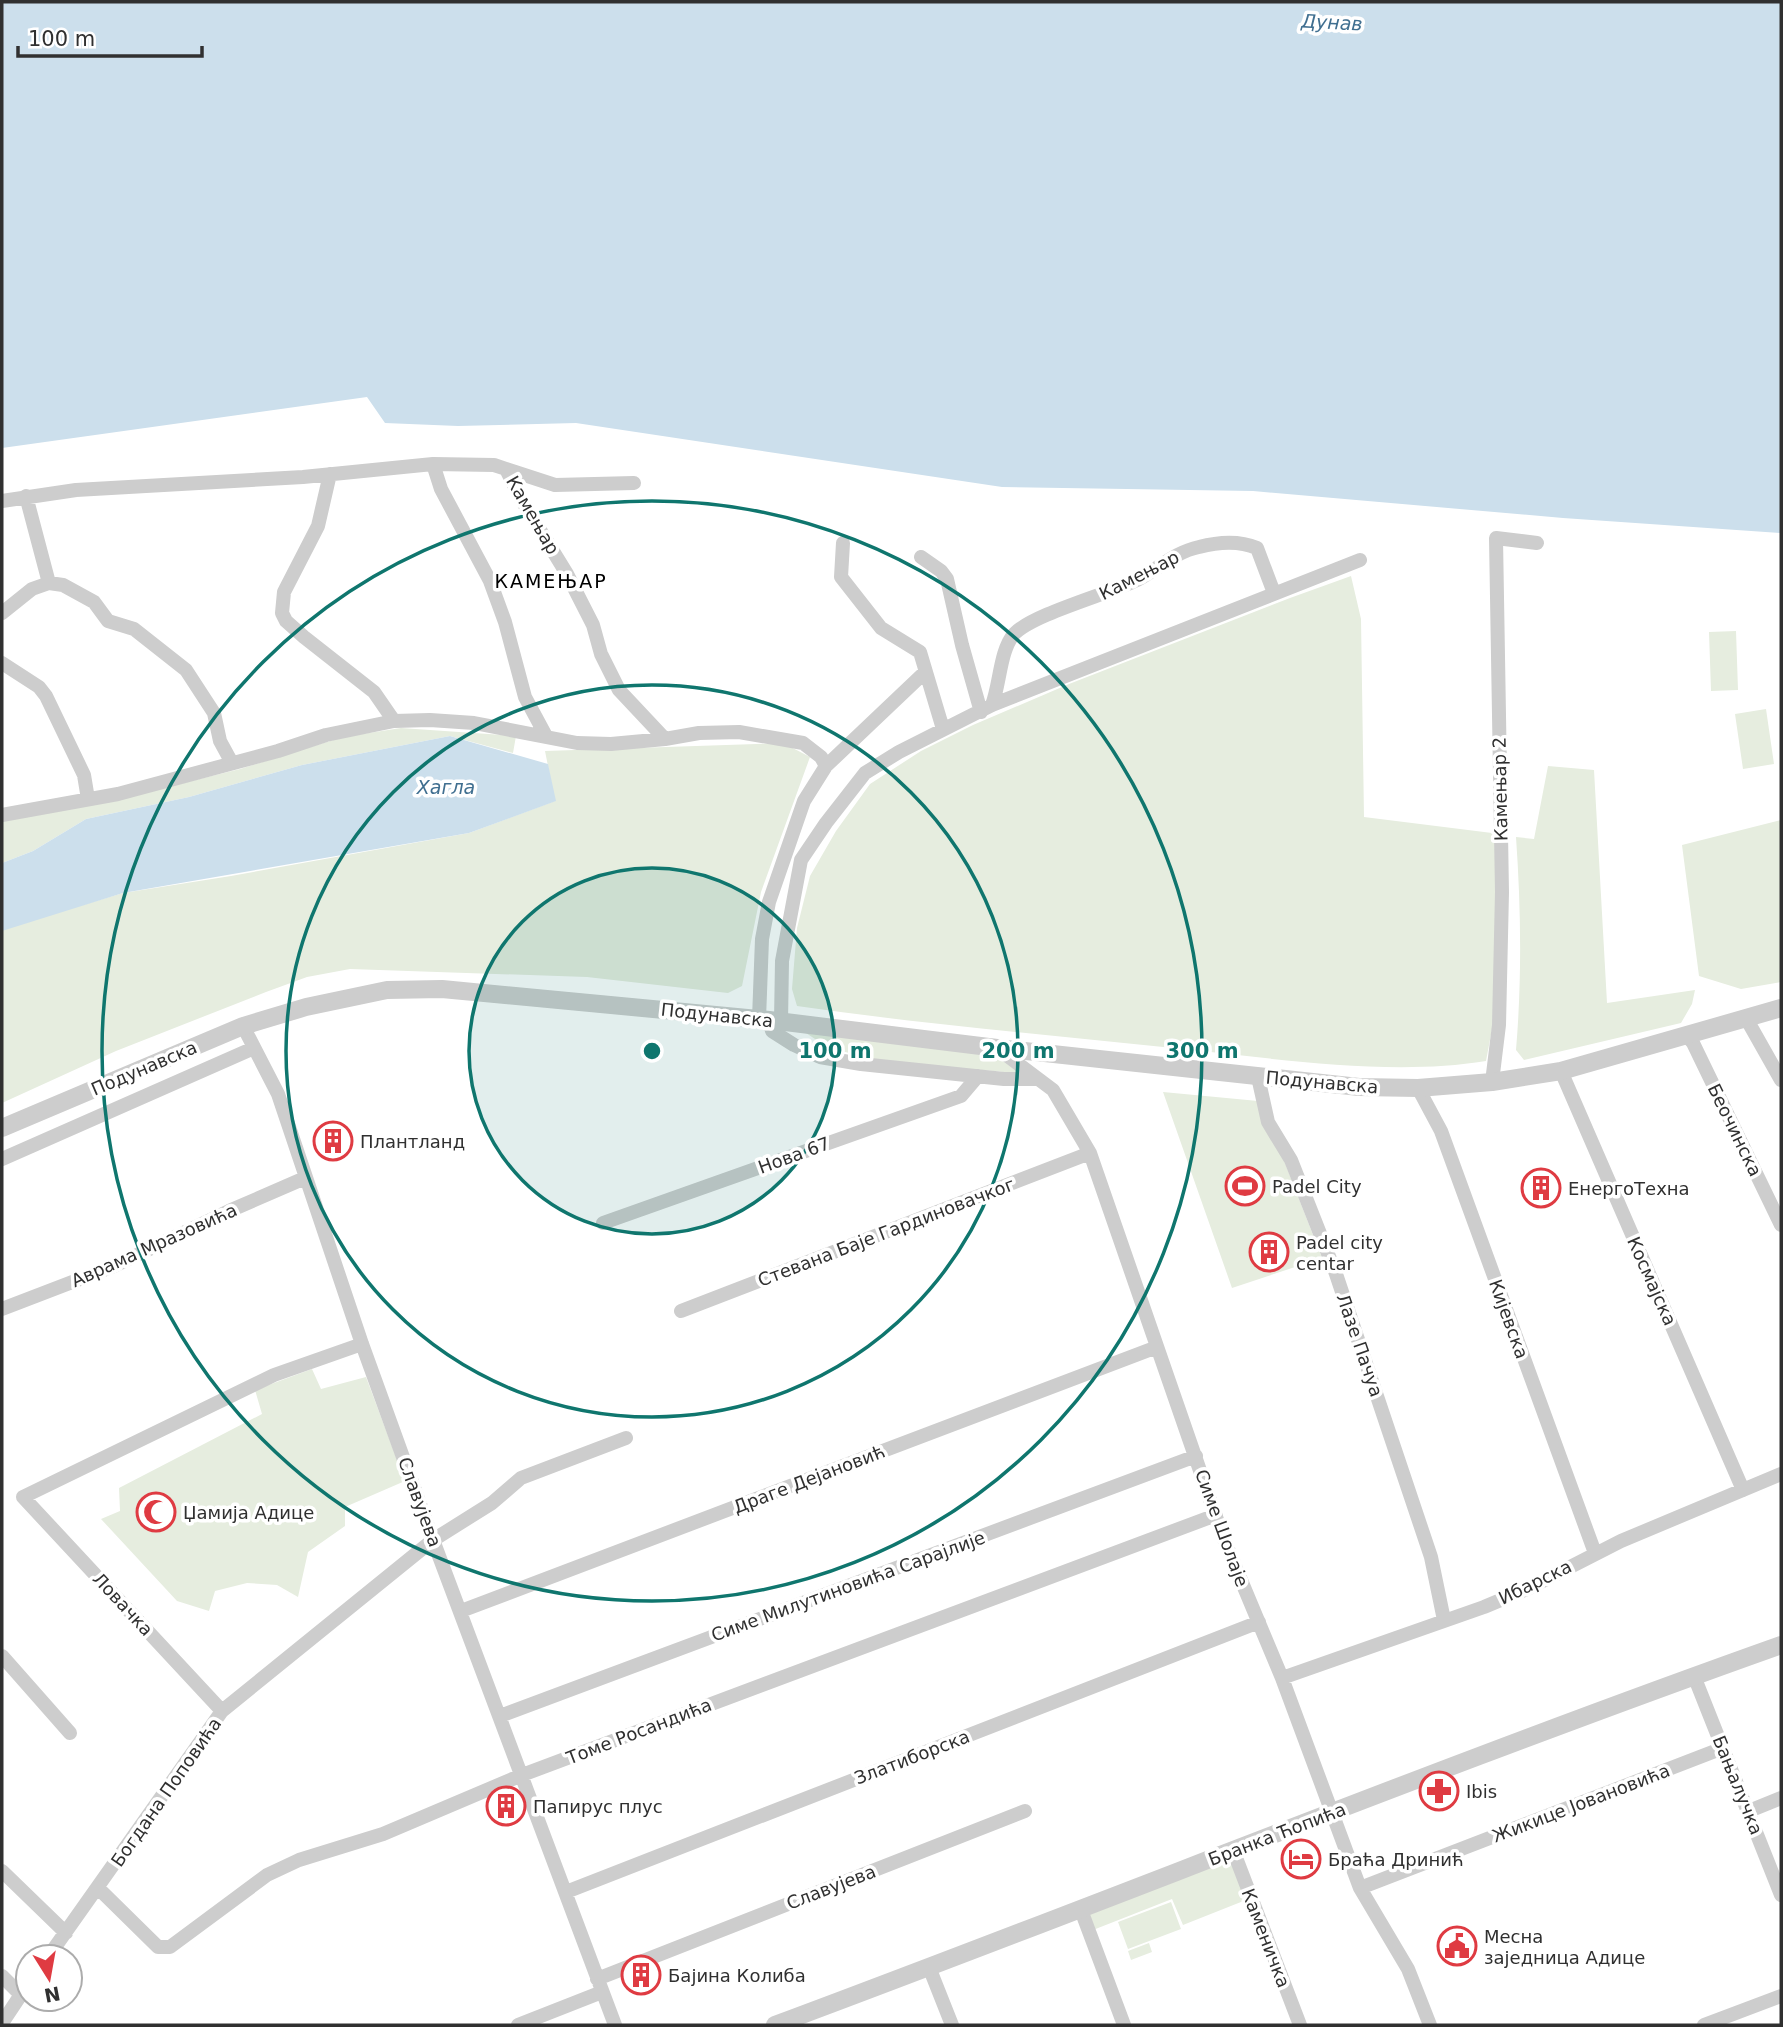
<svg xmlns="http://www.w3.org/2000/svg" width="1783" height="2027" font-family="'DejaVu Sans',sans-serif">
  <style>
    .green { fill: #e6eddf }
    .water { fill: #ccdfec }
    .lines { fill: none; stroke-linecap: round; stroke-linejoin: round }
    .minor { stroke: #cdcdcd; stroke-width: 14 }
    .tertiary { stroke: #cdcdcd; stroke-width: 18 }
    .ring { fill: none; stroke: #0f766e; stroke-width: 3.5 }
    .labels { text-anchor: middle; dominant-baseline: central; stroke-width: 7; stroke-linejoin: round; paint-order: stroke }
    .street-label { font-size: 18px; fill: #303030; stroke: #fff }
    .poi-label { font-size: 18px; fill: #303030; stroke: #fff; text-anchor: start }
    .water-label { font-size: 19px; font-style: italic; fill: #406f90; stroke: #fff }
    .neighbourhood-label { font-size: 19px; letter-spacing: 2px; fill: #000; stroke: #fff }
    .centre { fill: #0f766e; stroke: #fff; stroke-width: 3.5 }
    .ring-label { font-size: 21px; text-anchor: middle; font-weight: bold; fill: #0f766e; stroke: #fff; stroke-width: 7; stroke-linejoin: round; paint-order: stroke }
  </style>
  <rect width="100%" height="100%" fill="#fff"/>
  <!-- green -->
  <path class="green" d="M1351 576 1361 619 1364 817 1500 834 1496 1008 1486 1061C1388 1077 1273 1058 1173 1048 1048 1035 922 1024 797 1006L792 989 797 928 810 876 836 831 870 784 921 751 973 725 1069 684 1290 598Z
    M1736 631 1738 690 1711 691 1709 632Z
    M1766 709 1774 764 1743 769 1735 714Z
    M401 728 516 736 513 753 450 736 302 765 189 797 86 819 33 851 2 863V820L123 798 240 769 343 737Z
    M783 743 810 757 761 892 742 986 728 993 587 977 350 969 307 977 266 992 116 1051 2 1103V929L123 893 231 876 469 833 555 801 545 751Z
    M1548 766 1594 770 1607 1003 1695 990 1692 1004 1681 1023 1524 1060 1516 1050C1522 979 1521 908 1516 837L1534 839Z
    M1781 820V982L1741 989 1699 976 1682 845Z
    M799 1029 1003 1056 1028 1075C966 1065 877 1070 822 1043 814 1039 807 1033 799 1029Z
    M1163 1092 1258 1101 1285 1163 1322 1258 1232 1288Z
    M312 1369 321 1389 366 1377 405 1481 345 1507V1526L308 1552 298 1597 277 1585 247 1583 215 1591 209 1611 177 1601 101 1519 120 1511 119 1488 262 1414 255 1390Z
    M1229 1857 1246 1900 1183 1925 1172 1899 1093 1930 1086 1914Z
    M1171 1902 1181 1929 1128 1949 1118 1922Z
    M1149 1943 1152 1952 1131 1960 1128 1951Z"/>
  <!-- water -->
  <path class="water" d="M2 2H1781V533L1563 518 1253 491 1002 487 576 423 458 426 385 423 367 397 2 448Z
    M450 736 548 764 556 801 469 833 123 893 2 931V863L33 851 86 819 189 797 302 765Z"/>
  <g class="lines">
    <!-- minor -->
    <path class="minor" d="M433 464 441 489 490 581 505 622 525 697 546 736
      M506 469 521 499 567 574 593 625 601 654 619 690 665 739
      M330 474 318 526 284 592 282 613 286 621 304 637 374 692 394 721
      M26 496 49 583
      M2 501 76 490 303 477 433 464 494 465 555 485 634 483
      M843 543 841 577 881 628 920 652 943 729
      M921 557 941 571 947 579 962 645 981 712
      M2 613 32 589 49 583 63 585 94 602 108 621 134 629 186 670 214 713 220 741 232 763
      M2 663 39 687 46 696 84 775 88 799
      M992 705C1000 684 1000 650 1014 634 1033 614 1108 594 1137 580 1158 569 1175 552 1199 547 1218 542 1238 540 1257 548L1274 593
      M2 815 118 794 278 751 326 735 394 721 430 720 474 723 577 743 611 744 665 739 699 733 739 732 803 743 821 757 826 766
      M1746 1018 1781 1080
      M759 1019 762 939 769 902 804 801 826 766 924 673
      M769 1020 772 1031 794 1045 820 1057 861 1064 1004 1079H1038
      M781 1022 782 961 801 860 826 823 865 773 899 752 992 705 1360 560
      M243 1026 278 1094 362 1344 433 1540 615 2025
      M1686 1035 1693 1043 1781 1225
      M997 1048 1053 1090 1090 1153 1223 1537 1282 1678 1360 1888 1408 1969 1430 2025
      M1561 1071 1743 1490
      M1258 1077 1268 1122 1291 1160 1336 1274 1431 1557 1444 1620
      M1492 1082 1499 1025 1502 892 1496 538 1537 543
      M1418 1088 1441 1131 1595 1553
      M2 1159 254 1048
      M603 1223 961 1096 978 1076
      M2 1309 114 1266 229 1211 305 1178
      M681 1311 1090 1153
      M461 1611 1157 1347
      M2 1656 70 1733
      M1694 1676 1781 1895
      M1282 1678 1484 1607 1527 1589 1621 1541 1781 1474
      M222 1711 23 1497 274 1375 362 1344
      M500 1716 1196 1456
      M1749 1811 1781 1798
      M1233 1850 1300 2025
      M2 1871 66 1933
      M98 1888 158 1947H170L267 1875 299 1860 383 1834 522 1775 1216 1515
      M1360 1888 1723 1748
      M566 1892 1259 1622
      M1081 1910 1124 2025
      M48 1957 222 1711 433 1540 492 1503 521 1478 626 1438
      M929 1967 952 2025
      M2 1976 20 1994
      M597 1979 1025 1811
      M2 2023 28 1984
      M518 2025 602 1992
      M1704 2025 1781 1996"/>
    <!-- tertiary -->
    <path class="tertiary" d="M2 1128 243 1026 306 1007 387 990 442 989 769 1020 997 1048 1359 1087 1418 1088 1492 1082 1561 1071 1781 1008
      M775 2025C1111 1900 1443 1765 1781 1645"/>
  </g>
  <!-- distance rings -->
  <circle cx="652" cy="1051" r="183" fill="#0f766e" fill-opacity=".12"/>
  <g class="ring">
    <circle cx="652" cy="1051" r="183"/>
    <circle cx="652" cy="1051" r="366"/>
    <circle cx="652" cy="1051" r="550"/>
  </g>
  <!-- icons -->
  <defs>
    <symbol id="building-ring" viewBox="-11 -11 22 22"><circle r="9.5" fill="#fff" stroke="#df3b42" stroke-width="1.5"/><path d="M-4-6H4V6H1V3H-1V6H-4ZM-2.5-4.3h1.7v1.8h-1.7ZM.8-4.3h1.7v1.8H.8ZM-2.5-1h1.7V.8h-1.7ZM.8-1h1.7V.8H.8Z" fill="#df3b42"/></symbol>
    <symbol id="stadium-ring" viewBox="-11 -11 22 22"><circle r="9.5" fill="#fff" stroke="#df3b42" stroke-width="1.5"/><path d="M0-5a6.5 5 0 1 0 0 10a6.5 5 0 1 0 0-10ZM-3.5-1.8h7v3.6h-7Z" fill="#df3b42"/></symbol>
    <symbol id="mosque-ring" viewBox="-11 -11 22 22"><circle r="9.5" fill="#fff" stroke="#df3b42" stroke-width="1.5"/><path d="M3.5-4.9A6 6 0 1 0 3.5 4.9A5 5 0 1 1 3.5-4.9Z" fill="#df3b42"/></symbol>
    <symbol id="pharmacy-ring" viewBox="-11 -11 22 22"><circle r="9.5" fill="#fff" stroke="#df3b42" stroke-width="1.5"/><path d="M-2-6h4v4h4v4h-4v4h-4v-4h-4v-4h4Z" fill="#df3b42"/></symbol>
    <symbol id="hotel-ring" viewBox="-11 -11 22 22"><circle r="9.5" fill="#fff" stroke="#df3b42" stroke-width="1.5"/><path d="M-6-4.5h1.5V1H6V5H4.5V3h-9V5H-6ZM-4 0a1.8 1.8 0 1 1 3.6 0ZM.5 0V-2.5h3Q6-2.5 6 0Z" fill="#df3b42"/></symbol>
    <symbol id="civic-ring" viewBox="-11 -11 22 22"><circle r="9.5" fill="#fff" stroke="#df3b42" stroke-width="1.5"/><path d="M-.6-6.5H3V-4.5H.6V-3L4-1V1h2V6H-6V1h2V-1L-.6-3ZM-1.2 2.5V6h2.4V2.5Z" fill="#df3b42"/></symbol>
  </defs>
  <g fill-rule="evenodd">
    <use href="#building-ring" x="311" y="1119" width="44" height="44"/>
    <use href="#stadium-ring" x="1223" y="1164" width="44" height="44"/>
    <use href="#building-ring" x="1519" y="1166" width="44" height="44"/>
    <use href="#building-ring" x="1247" y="1230" width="44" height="44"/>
    <use href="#mosque-ring" x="134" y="1490" width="44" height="44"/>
    <use href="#pharmacy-ring" x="1417" y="1769" width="44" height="44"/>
    <use href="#building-ring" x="484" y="1784" width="44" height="44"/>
    <use href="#hotel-ring" x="1279" y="1837" width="44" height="44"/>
    <use href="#civic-ring" x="1435" y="1924" width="44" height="44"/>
    <use href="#building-ring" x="619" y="1953" width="44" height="44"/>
  </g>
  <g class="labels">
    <!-- street labels -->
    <g class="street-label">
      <text transform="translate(533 515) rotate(60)">Камењар</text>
      <text transform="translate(1139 575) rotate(-27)">Камењар</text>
      <text transform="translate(1500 789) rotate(-91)">Камењар 2</text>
      <text transform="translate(717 1015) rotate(6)">Подунавска</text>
      <text transform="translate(144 1068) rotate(-23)">Подунавска</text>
      <text transform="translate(1322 1082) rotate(5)">Подунавска</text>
      <text transform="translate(1735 1130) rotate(64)">Беочинска</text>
      <text transform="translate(794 1155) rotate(-20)">Нова 67</text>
      <text transform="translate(886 1232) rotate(-21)">Стевана Баје Гардиновачког</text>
      <text transform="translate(154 1245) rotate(-24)">Аврама Мразовића</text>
      <text transform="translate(1652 1281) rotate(66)">Космајска</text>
      <text transform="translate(1509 1319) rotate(70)">Кијевска</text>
      <text transform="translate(1360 1345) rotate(71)">Лазе Пачуа</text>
      <text transform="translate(809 1479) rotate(-21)">Драге Дејановић</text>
      <text transform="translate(420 1502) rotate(70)">Славујева</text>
      <text transform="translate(1222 1528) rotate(70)">Симе Шолаје</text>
      <text transform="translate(1535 1582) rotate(-26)">Ибарска</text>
      <text transform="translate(848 1586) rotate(-20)">Симе Милутиновића Сарајлије</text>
      <text transform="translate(123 1604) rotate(47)">Ловачка</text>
      <text transform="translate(639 1731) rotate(-21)">Томе Росандића</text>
      <text transform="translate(912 1757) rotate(-21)">Златиборска</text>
      <text transform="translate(1738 1785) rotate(68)">Бањалучка</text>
      <text transform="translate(166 1792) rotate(-55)">Богдана Поповића</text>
      <text transform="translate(1581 1803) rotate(-21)">Жикице Јовановића</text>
      <text transform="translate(1277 1834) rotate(-21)">Бранка Ћопића</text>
      <text transform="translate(831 1887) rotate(-21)">Славујева</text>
      <text transform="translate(1266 1938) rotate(69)">Каменичка</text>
    </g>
    <!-- poi labels -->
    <g class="poi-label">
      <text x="360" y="1141">Плантланд</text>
      <text x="1272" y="1186">Padel City</text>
      <text x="1568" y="1188">ЕнергоТехна</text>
      <text x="1296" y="1242">Padel city<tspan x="1296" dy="21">centar</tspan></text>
      <text x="183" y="1512">Џамија Адице</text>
      <text x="1466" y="1791">Ibis</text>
      <text x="533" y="1806">Папирус плус</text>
      <text x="1328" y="1859">Браћа Дринић</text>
      <text x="1484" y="1936">Месна<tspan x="1484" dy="21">заједница Адице</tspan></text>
      <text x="668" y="1975">Бајина Колиба</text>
    </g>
    <!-- water labels -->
    <g class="water-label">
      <text transform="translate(1332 22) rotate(3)">Дунав</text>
      <text x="446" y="787">Хагла</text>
    </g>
    <!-- neighbourhood labels -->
    <g class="neighbourhood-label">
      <text x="551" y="581">КАМЕЊАР</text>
    </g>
  </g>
  <circle cx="652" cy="1051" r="10" class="centre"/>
  <g class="ring-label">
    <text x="835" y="1058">100 m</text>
    <text x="1018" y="1058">200 m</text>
    <text x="1202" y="1058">300 m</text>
  </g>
  <!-- border -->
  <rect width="1783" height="2027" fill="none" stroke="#303030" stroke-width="7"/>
  <!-- north arrow -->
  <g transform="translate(49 1978) rotate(169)"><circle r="33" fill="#ffffff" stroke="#acacac" stroke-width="2"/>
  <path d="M0-5L12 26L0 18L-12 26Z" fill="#df3b42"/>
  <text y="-10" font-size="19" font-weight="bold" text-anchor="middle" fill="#303030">N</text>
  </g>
  <!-- scale -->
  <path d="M18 46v10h184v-10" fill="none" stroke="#303030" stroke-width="3.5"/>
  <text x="28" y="46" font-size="21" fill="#303030" stroke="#ffffff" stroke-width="5" paint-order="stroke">100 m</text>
</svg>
